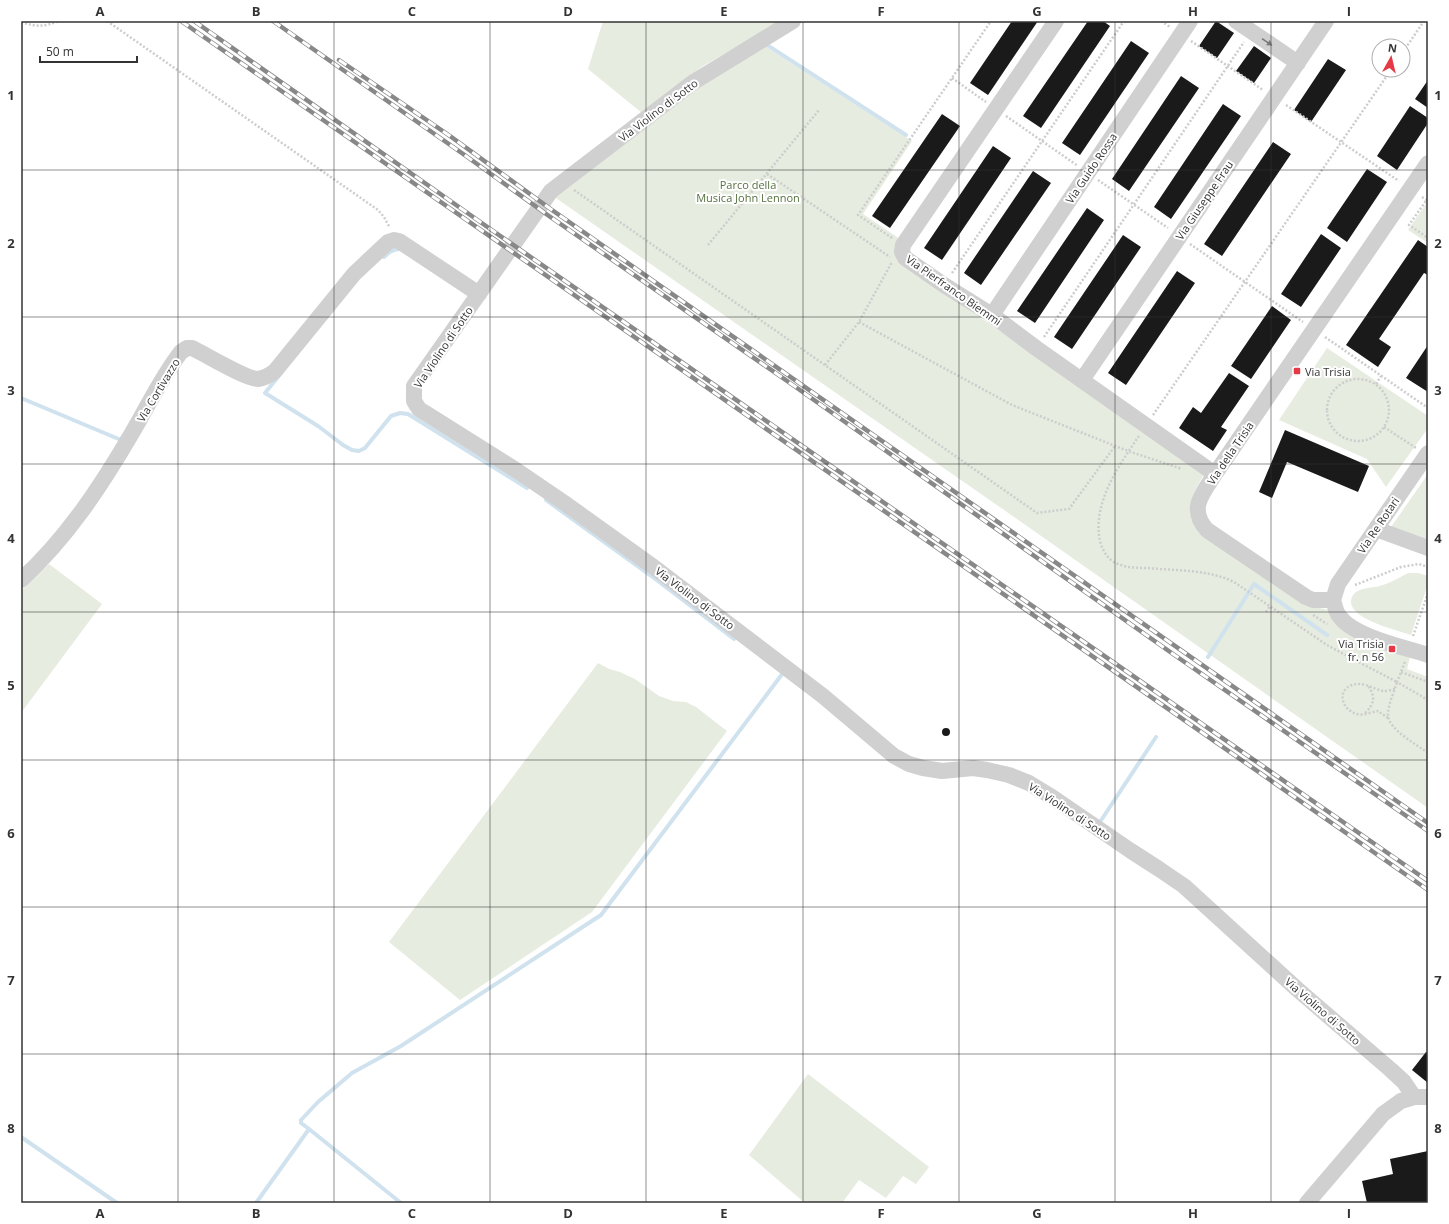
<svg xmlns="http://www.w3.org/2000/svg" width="1449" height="1224" font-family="'Open Sans',sans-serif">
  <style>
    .green { fill: #e6ecdf }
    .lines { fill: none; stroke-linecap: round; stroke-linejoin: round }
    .stream { stroke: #cfe2ee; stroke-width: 4 }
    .building { fill: #1a1a1a }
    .path { stroke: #cdcdcd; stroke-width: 2.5; stroke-dasharray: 2 2; stroke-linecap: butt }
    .minor { stroke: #d0d0d0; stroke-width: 16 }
    .rail-casing { stroke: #888; stroke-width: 4.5 }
    .rail { stroke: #fff; stroke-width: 3; stroke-dasharray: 9; stroke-linecap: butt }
    .oneway { fill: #7a7a7a }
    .grid { fill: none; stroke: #333; stroke-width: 1; stroke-opacity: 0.55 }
    .poi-dot { fill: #e63946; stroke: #fff; stroke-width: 1.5 }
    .labels { text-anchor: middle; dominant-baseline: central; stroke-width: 4; stroke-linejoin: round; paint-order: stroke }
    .street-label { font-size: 11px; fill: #333; stroke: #fff }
    .park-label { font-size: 11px; fill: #56703f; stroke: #fff }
    .poi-label { font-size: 11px; fill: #333; stroke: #fff; text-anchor: start }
    .neatline { fill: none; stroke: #333; stroke-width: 1.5 }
    .grid-label { font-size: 13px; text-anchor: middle; font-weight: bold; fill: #333 }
  </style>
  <rect width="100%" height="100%" fill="#fff"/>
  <!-- green -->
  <path class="green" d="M603 21H782L703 66 642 113 588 69Z
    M763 45 912 141 863 214 900 239 903 264 1205 473C1193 492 1182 513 1199 532L1307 605 1328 610 1410 657 1407 669 1428 677V808L1027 526 553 196 691 88Z
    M1428 201V243L1408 230Z
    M1327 348 1428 416V428L1386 487 1367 459 1279 420Z
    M1428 474V543L1391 527Z
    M49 564 102 604 21 713V591Z
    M1408 573H1418L1428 576V584L1411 635C1397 630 1353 620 1351 603 1351 598 1353 594 1356 592 1363 587 1375 588 1383 585 1392 582 1400 577 1408 573Z
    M598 663 609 669 620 672 635 679 659 696 673 701 686 702 696 707 727 731 592 912 460 1000 389 942Z
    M808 1074 929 1167 916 1184 903 1176 886 1198 859 1180 842 1203H805L749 1155Z"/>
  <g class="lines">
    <!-- stream -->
    <path class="stream" d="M767 45 906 135
      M384 257C389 252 393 249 400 249
      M278 377 265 393 318 426 343 445 352 450 359 451 365 448 391 416 400 413 408 414 527 488
      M21 398 121 440 122 438
      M546 500 658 581 734 639
      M1208 657 1254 584 1327 635
      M1098 825 1156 737
      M309 1129 301 1123V1120L318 1102 352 1073 401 1046 601 915 783 673
      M21 1137 117 1203
      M256 1203 309 1129 401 1203"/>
  </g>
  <!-- building -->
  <path class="building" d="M1012 21H1038L988 95 970 83Z
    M1088 21H1103L1110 26 1041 128 1023 116Z
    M1216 21 1234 33 1217 58 1199 46Z
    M1131 41 1149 53 1080 155 1062 143Z
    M1254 46 1271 58 1254 83 1236 71Z
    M1328 59 1346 70 1311 122 1294 110Z
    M1181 76 1199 88 1129 191 1112 179Z
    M1428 80V108L1415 99Z
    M1223 104 1241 116 1171 219 1154 207Z
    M1410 106 1428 118V123L1397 170 1377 156Z
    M942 114 960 126 890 228 872 216Z
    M1273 142 1291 154 1222 256 1204 244Z
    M993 146 1011 158 942 260 924 248Z
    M1367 169 1387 182 1347 242 1327 228Z
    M1033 171 1051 183 981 285 964 273Z
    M1087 208 1104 220 1035 323 1017 311Z
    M1321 234 1341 248 1301 307 1281 294Z
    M1123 235 1141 247 1072 349 1054 337Z
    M1418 240 1428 247V275L1424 273 1379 339 1391 347 1378 367 1346 345Z
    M1177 271 1195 283 1126 385 1108 373Z
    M1272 306 1291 320 1251 379 1231 366Z
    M1428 345V392L1406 378Z
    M1229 373 1249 386 1221 427 1227 430 1213 451 1179 428 1193 407 1201 413Z
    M1285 430 1369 466 1358 492 1287 462 1272 498 1259 492Z
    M942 732a4 4 0 1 1 8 0a4 4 0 1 1-8 0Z
    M1426 1052 1428 1053V1083L1412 1070Z
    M1428 1151V1203H1367L1362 1181 1393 1174 1390 1159Z"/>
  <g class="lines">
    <!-- path -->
    <path class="path" d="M107 21 378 210 384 217 390 228
      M1161 21 1170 27
      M21 22C36 27 44 27 59 21
      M1191 41 1263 90
      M1403 52 1424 21
      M952 78 986 102
      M1286 105 1399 181
      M1006 116 1078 166
      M767 174 890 257
      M1098 180 1168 228
      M574 190 1037 513 1069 509 1115 446
      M1422 197 1428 201
      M1428 198 1409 225 1428 238
      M892 238 858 215 991 21
      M1190 244 1303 322
      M708 245 819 110
      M952 273 1124 21
      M859 322 1012 405 1128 451 1182 469
      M1044 337 1244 42
      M1325 337 1428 408
      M825 365 859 322 892 262
      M1327 410a31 31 0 1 1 62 0a31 31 0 1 1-62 0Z
      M1376 384 1381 376
      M1153 415 1391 70
      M1384 427 1416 448
      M1139 436C1119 465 1092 503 1100 541 1103 552 1109 562 1121 565 1129 568 1139 568 1148 568 1177 571 1207 569 1234 582L1327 645 1351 658 1397 682C1394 692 1388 705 1388 715 1388 729 1417 745 1428 753
      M1355 585 1401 567 1419 564 1428 567
      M1266 612 1270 606
      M1313 615 1327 624
      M1413 636 1428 593
      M1405 662 1397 682 1428 700
      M1401 672 1428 682
      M1365 713C1374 705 1376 696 1368 686
      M1388 718 1378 711C1372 712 1363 716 1357 714 1342 710 1336 691 1352 685 1363 681 1373 689 1383 691 1386 691 1391 690 1395 689"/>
    <!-- minor -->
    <path class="minor" d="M793 21 692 83 551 191 414 386V401L419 409 516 470 563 502 655 568 823 696 894 756 909 764 923 768 942 771 973 768 987 770 1009 775 1029 783 1052 797 1131 851 1159 869 1184 886 1297 989 1391 1070 1404 1082 1414 1097
      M1056 21 903 245 902 252 905 258 944 285 992 315 1036 348 1215 474
      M1236 21 1298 63
      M992 315 1190 21
      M1082 380 1326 21
      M1376 529 1428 548
      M21 580C67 538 101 486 132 433 148 406 162 376 181 352L187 348H192C205 354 246 379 258 379 265 378 270 375 275 371L354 274 388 242 394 240 399 241 479 294
      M1333 600H1313L1306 597 1207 530C1188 509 1202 494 1215 474L1428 163
      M1333 600 1338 584 1428 453
      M1333 600C1335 606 1336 613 1340 617 1355 637 1404 647 1428 655
      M1307 1203 1383 1114 1401 1101 1414 1097H1428"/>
    <defs>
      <path id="rail" d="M181 21 1428 890
        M194 21 486 226 1428 881
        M273 21 466 156 549 216 790 383 1173 654 1428 831
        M339 60 450 136 552 210 1428 823"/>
    </defs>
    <!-- rail casing -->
    <use href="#rail" class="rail-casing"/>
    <!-- rail -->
    <use href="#rail" class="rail"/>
  </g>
  <!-- one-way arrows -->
  <defs><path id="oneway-solid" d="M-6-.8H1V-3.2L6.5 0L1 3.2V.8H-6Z"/></defs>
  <use class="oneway" href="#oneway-solid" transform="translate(1267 42) rotate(34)"/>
  <!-- grid -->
  <path class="grid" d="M178 21V1203M334 21V1203M490 21V1203M646 21V1203M803 21V1203M959 21V1203M1115 21V1203M1271 21V1203M21 170H1428M21 317H1428M21 464H1428M21 612H1428M21 760H1428M21 907H1428M21 1054H1428"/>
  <!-- markers -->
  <g class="poi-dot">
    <rect x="1293" y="367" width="8" height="8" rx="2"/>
    <rect x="1388" y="645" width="8" height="8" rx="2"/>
  </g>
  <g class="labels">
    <!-- street labels -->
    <g class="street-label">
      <text transform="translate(658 110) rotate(-37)">Via Violino di Sotto</text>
      <text transform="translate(1091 168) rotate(-56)">Via Guido Rossa</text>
      <text transform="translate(1204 200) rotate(-56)">Via Giuseppe Frau</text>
      <text transform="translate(954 290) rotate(35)">Via Pierfranco Biemmi</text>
      <text transform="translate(443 347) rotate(-56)">Via Violino di Sotto</text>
      <text transform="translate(158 390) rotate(-59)">Via Cortivazzo</text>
      <text transform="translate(1230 453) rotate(-56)">Via della Trisia</text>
      <text transform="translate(1378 525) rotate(-56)">Via Re Rotari</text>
      <text transform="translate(695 598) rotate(37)">Via Violino di Sotto</text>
      <text transform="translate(1070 811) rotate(33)">Via Violino di Sotto</text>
      <text transform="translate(1323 1011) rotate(41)">Via Violino di Sotto</text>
    </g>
    <!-- park labels -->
    <g class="park-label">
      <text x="748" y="184">Parco della<tspan x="748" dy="13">Musica John Lennon</tspan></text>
    </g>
    <!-- poi labels -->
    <g class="poi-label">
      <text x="1305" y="371">Via Trisia</text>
      <text x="1384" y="643" text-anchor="end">Via Trisia<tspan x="1384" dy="13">fr. n 56</tspan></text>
    </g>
  </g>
  <!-- border -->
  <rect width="1449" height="1224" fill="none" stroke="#ffffff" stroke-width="44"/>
  <!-- north arrow -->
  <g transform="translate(1391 58) rotate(8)"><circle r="19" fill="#ffffff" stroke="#adadad"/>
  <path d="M0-3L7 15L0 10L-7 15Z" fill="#e63946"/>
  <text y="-6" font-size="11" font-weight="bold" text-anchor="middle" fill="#333333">N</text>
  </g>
  <!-- scale -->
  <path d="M40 56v6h97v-6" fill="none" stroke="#333333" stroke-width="2"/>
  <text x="46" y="56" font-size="12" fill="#333333" stroke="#ffffff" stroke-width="3" paint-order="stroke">50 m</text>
  <rect x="22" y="22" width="1405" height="1180" class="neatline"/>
  <g class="grid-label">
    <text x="100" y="16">A</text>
    <text x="256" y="16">B</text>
    <text x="412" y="16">C</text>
    <text x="568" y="16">D</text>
    <text x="724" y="16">E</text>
    <text x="881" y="16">F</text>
    <text x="1037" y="16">G</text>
    <text x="1193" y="16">H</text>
    <text x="1349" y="16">I</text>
    <text x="11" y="100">1</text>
    <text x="1438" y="100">1</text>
    <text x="11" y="248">2</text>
    <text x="1438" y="248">2</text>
    <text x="11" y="395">3</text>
    <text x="1438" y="395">3</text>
    <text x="11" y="543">4</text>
    <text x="1438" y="543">4</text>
    <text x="11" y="690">5</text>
    <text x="1438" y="690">5</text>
    <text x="11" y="838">6</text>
    <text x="1438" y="838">6</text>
    <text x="11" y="985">7</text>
    <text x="1438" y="985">7</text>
    <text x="11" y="1133">8</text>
    <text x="1438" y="1133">8</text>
    <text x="100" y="1218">A</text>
    <text x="256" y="1218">B</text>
    <text x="412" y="1218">C</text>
    <text x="568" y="1218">D</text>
    <text x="724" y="1218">E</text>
    <text x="881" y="1218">F</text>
    <text x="1037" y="1218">G</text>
    <text x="1193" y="1218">H</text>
    <text x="1349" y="1218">I</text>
  </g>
</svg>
